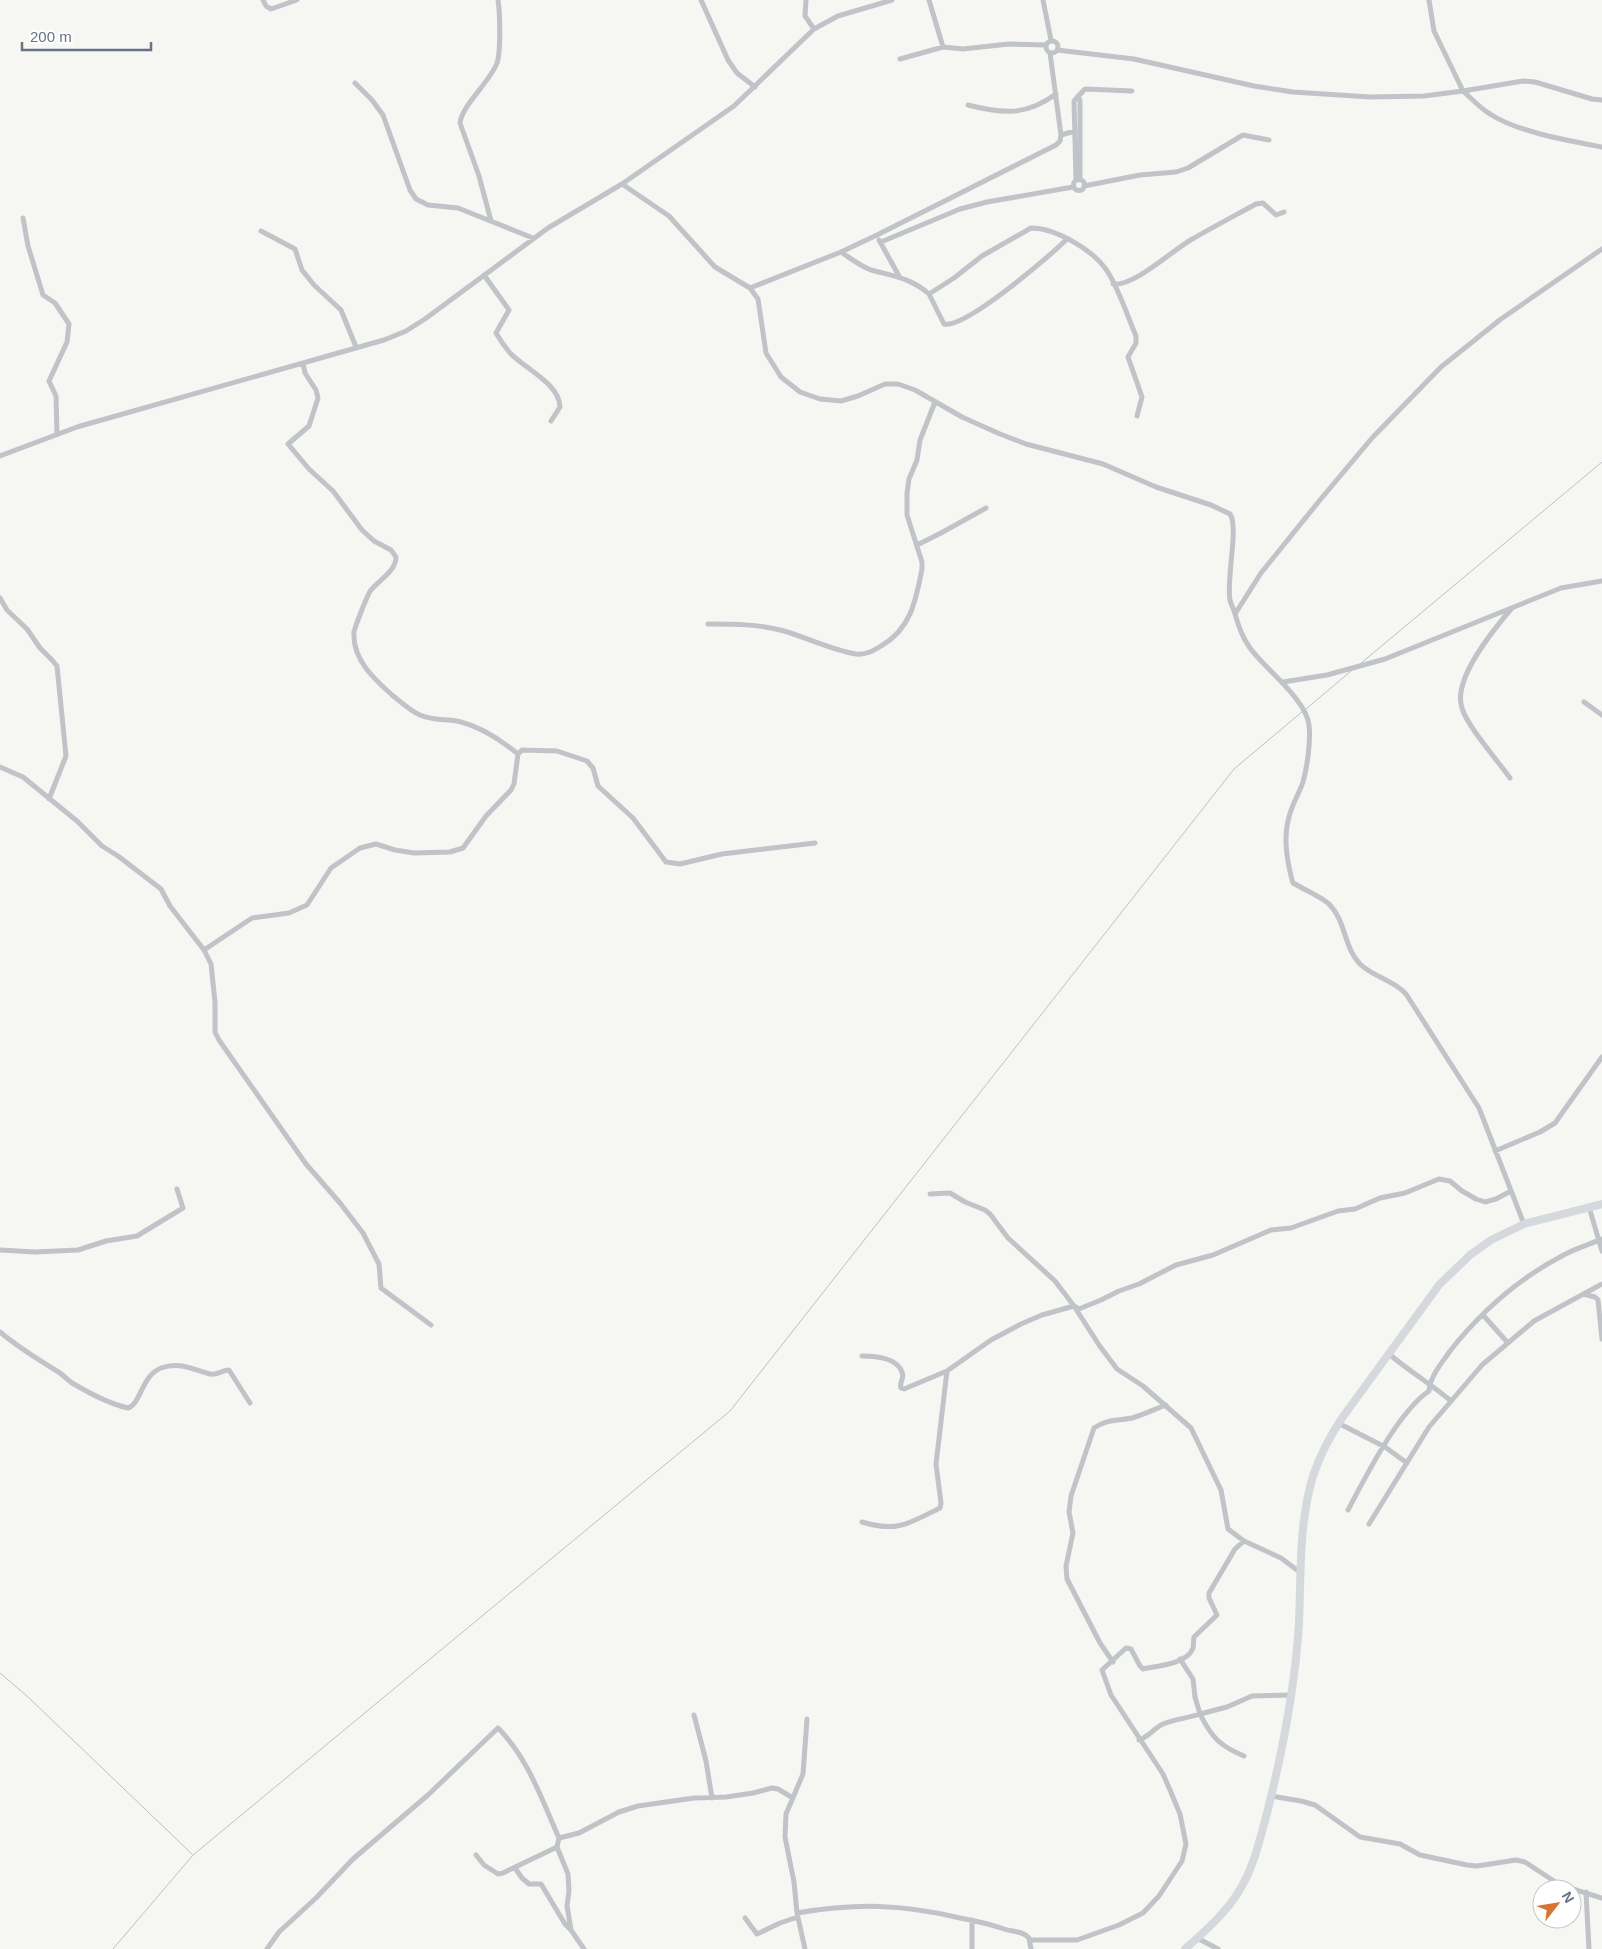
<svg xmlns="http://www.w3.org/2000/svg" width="1602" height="1949" font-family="Arial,sans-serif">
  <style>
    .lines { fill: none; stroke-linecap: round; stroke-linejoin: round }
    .stream { stroke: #bac2c8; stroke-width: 1 }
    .minor { stroke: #c0c3c7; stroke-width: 5 }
    .trunk { stroke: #d5d8dc; stroke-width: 8 }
  </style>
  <rect width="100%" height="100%" fill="#f6f6f3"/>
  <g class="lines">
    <!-- stream -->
    <path class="stream" d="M1360 664 1602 462
      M1306 709 1351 671
      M0 1673 28 1697 192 1854
      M113 1949 193 1855 730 1411 1234 769 1303 711"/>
    <!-- minor -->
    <path class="minor" d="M263 0 266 6 271 9 297 0
      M701 0 728 60 737 73 755 87
      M806 0 805 16 814 29
      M929 0 943 47
      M1043 0 1051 40
      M1429 0 1434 31 1463 91 1523 81 1535 82 1592 99 1602 100
      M1046 47a6 6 0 1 1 12 0a6 6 0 1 1-12 0Z
      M1057 50 1134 59 1254 86 1293 92 1370 97 1424 96 1463 91C1472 99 1480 108 1490 114 1517 132 1570 141 1602 147
      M900 59 943 47 963 49 1009 44 1046 45
      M355 83 372 100 383 115 410 190 416 199 428 205 458 208 533 238
      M1078 96 1080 101V180
      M968 105C1003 114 1026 116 1056 94
      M1061 135 1075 131
      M1073.5 185a5.5 5.5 0 1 1 11 0a5.5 5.5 0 1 1-11 0Z
      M1076 180 1074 101 1085 89 1132 91
      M622 184 669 216 715 267 750 288 758 299 766 353 781 377 800 392 820 399 841 401 858 396 885 384H898L915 390 962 417 1000 434 1026 444 1103 464 1156 487 1211 505 1230 514C1239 527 1226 579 1230 600 1231 605 1234 609 1235 614 1239 627 1242 637 1250 648 1266 670 1306 699 1309 725 1311 740 1307 768 1303 782 1299 794 1292 804 1289 817 1283 838 1287 860 1292 880L1293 883C1303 889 1324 898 1330 905 1346 922 1344 948 1360 964 1373 977 1394 980 1406 994L1479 1108 1524 1224
      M1084 186 1140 175 1176 172 1188 168 1243 135 1269 140
      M23 218 28 246 43 295 55 303 69 324 67 342 49 381 56 396 57 435
      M491 221 479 176 460 123C462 105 490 82 497 63 501 51 500 13 498 0
      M261 231 295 249 302 270 314 285 341 310 356 347
      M879 240 899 276
      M881 242 960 209 987 202 1073 187
      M841 252C850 258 860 266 871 270 893 276 911 278 929 294L954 278 982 256 1031 228C1055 228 1091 249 1105 268 1117 283 1128 318 1136 336V343L1128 357 1142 397 1137 416
      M484 275 509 310 496 333C500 340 505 347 510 353 524 368 560 384 560 407L551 421
      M1113 284C1133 287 1172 251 1189 241 1211 228 1234 216 1256 204L1263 203 1276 215 1284 212
      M750 288 841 252 877 235 1056 145 1060 141 1061 135 1050 53
      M929 294 944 324C965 329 1050 256 1067 239
      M303 363 305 373 316 390 318 398 309 426 288 444 309 469 333 491 362 530 374 541 391 550 396 557C396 571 379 580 371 590 368 593 355 627 354 632 352 659 374 679 392 695 401 702 409 710 420 715 437 722 446 718 461 722 480 727 502 741 518 754
      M0 456 77 427 384 340 406 331 425 319 548 228 622 184 734 106 814 29 838 16 892 0
      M917 545 941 533 986 508
      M0 598 7 610 27 629 40 648 52 660 57 666 66 756 49 799
      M1235 614 1261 573 1320 500 1372 438 1441 367 1501 319 1602 249
      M708 624C734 624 758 624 784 631 808 638 831 650 856 654 866 655 873 651 881 646 911 629 916 600 922 569V562L907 515V493L909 479 917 460 920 440 935 402
      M1283 682 1327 675 1385 659 1561 588 1602 581
      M1584 702 1602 715
      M0 767 23 777 77 821 102 846 118 856 161 889 170 906 204 950 211 964 215 1002V1032L219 1040 306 1164 340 1203 363 1233 379 1264 381 1288 431 1325
      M1510 778C1498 761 1467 726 1462 708 1452 679 1494 629 1512 608
      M204 950 252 918 289 913 307 905 331 868 360 848 376 844 395 850 414 853 450 852 463 848 486 816 511 790 514 784 518 754 522 750 557 751 587 761 593 768 598 786 633 818 666 862 680 864 722 854 815 843
      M1495 1151 1540 1132 1555 1123 1602 1057
      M930 1194 950 1193 965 1202 985 1210 990 1214 1008 1238 1055 1281 1074 1306 1099 1345 1117 1369 1143 1386 1191 1428 1221 1490 1228 1529 1244 1541 1281 1558 1301 1573
      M1589 1207 1602 1251
      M0 1250 35 1252 78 1250 106 1241 137 1236 183 1208 177 1189
      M1583 1294 1595 1297 1598 1300 1602 1339
      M1483 1315 1508 1343
      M0 1332C18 1347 37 1359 57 1371 62 1374 67 1379 72 1383 89 1393 109 1404 128 1408 141 1404 141 1376 161 1368 180 1361 193 1370 210 1374 216 1376 223 1370 229 1370L250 1403
      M1389 1354C1409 1371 1431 1384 1451 1401
      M862 1356C875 1356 897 1358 902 1372 905 1378 899 1382 901 1388L904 1389 947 1371 991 1340 1021 1324 1042 1315 1074 1306 1079 1309 1101 1300 1119 1291 1139 1284 1176 1265 1213 1255 1271 1230 1291 1228 1338 1211 1355 1209 1380 1198 1405 1193 1439 1179 1450 1181 1462 1191 1476 1199 1485 1202 1496 1199 1511 1191
      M1338 1423 1385 1447 1407 1463
      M1348 1510C1366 1476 1398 1412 1429 1391 1430 1376 1442 1363 1450 1351 1480 1313 1517 1280 1560 1257 1573 1249 1588 1245 1602 1239
      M862 1522C898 1533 909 1523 940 1508L941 1503 936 1464 947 1371
      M1369 1524 1429 1427 1482 1365 1534 1321 1602 1284
      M1180 1659 1193 1679 1195 1697 1200 1714 1227 1707 1252 1696 1292 1695
      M1113 1662 1100 1643 1067 1579 1066 1566 1073 1533 1069 1512 1071 1496 1094 1428C1107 1419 1117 1421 1132 1418 1143 1415 1155 1409 1166 1405
      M694 1715 706 1761 712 1798
      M1139 1740C1149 1737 1154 1728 1163 1724 1175 1719 1188 1718 1200 1714 1212 1738 1220 1746 1244 1756
      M1271 1796 1301 1801 1315 1805 1360 1837 1400 1844 1420 1855 1467 1865 1477 1866 1516 1860 1525 1862 1560 1885 1602 1898
      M557 1847 568 1874 569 1891 567 1906 571 1930 584 1949
      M476 1855 484 1865 498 1874 503 1873 557 1847 559 1838 579 1833 619 1812 638 1806 694 1798 726 1797 753 1793 772 1788 778 1789 793 1798
      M515 1868 522 1878 529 1884H541L565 1924 571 1930
      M1586 1892 1589 1949
      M797 1913C856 1903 902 1904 960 1918 976 1921 990 1924 1004 1929 1013 1932 1023 1931 1029 1938L1031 1949
      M745 1918 757 1934 780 1923 798 1917
      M1197 1938 1218 1949
      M1030 1940H1077L1119 1925 1143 1913 1159 1896 1182 1861 1186 1844 1180 1814 1170 1790 1163 1774 1111 1695 1102 1670 1126 1648 1131 1649 1140 1666 1143 1669C1156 1666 1188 1664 1193 1648 1194 1645 1193 1641 1194 1637L1217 1615 1209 1598V1593L1235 1549 1244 1541
      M267 1949 279 1932 316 1898 353 1859 428 1795 498 1728C528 1758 542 1800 559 1838
      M805 1949 797 1913 794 1882 785 1837 786 1814 803 1774 807 1719
      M972 1949V1920"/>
    <!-- trunk -->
    <path class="trunk" d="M1185 1949C1204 1932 1226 1913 1239 1891 1254 1867 1260 1839 1267 1813 1283 1750 1295 1687 1299 1623 1301 1574 1299 1522 1313 1476 1320 1455 1330 1436 1342 1418L1439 1285 1470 1255 1491 1240 1524 1224 1602 1204"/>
  </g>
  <!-- north arrow -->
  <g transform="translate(1557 1904) rotate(59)"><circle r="24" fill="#ffffff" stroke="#c3c7cd"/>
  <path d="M0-4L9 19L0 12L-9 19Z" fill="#d57434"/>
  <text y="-8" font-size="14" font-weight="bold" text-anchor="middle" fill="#687282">N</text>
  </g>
  <!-- scale -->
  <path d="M22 42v8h129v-8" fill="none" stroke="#687282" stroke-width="2.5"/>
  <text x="30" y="42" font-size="15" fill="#687282" stroke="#ffffff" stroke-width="4" paint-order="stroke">200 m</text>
</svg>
